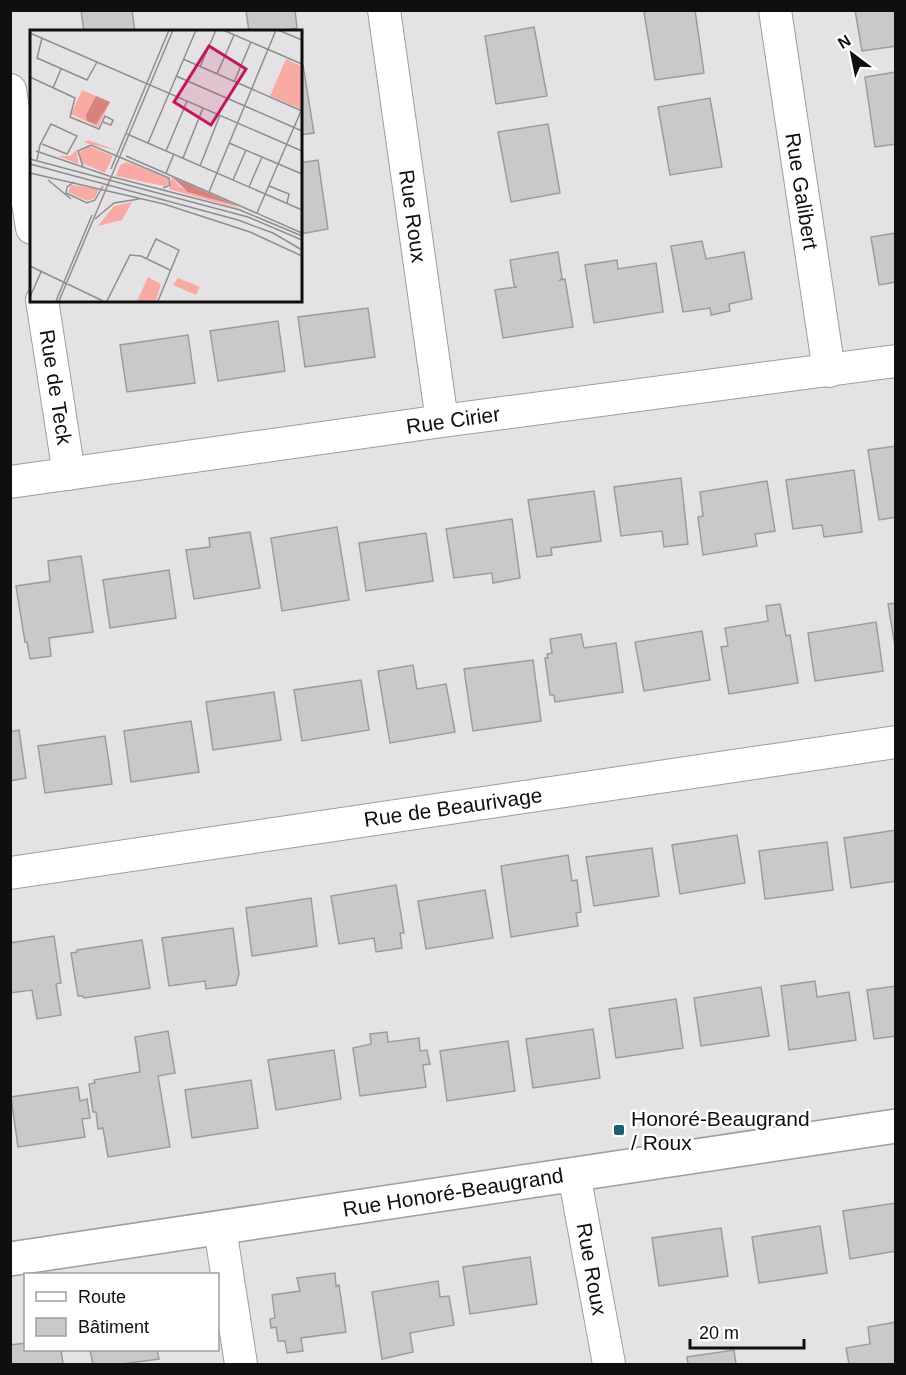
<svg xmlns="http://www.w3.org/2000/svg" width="906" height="1375" font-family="Helvetica,sans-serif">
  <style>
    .building { fill: #cac8cb; stroke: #9c9b9d; stroke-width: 1.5 }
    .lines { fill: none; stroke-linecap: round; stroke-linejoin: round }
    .minor-casing { stroke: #9f9d9f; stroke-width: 34 }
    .tertiary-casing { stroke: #9f9d9f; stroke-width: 36 }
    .minor { stroke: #fff; stroke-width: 32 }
    .tertiary { stroke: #fff; stroke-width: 33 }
    .poi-dot { fill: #196070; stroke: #fff; stroke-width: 2 }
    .labels { text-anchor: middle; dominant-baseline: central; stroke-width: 5; stroke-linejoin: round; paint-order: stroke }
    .street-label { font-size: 21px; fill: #100f10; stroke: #fff }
    .poi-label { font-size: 21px; fill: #100f10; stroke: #fff; text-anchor: start }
    .inset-road { fill: none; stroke: #8f8e8f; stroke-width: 1.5 }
    .view { fill: #c2185b; fill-opacity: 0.15; stroke: #c2185b; stroke-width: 3 }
    .inset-edge { fill: none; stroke: #100f10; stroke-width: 3 }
  </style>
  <rect width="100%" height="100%" fill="#e4e2e4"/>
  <!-- building -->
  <path class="building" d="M81 10H132L135 32H84Z
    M246 10H295L297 28 278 32H249Z
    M653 10H695L704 73 655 80 644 12Z
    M855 10H896V46L862 51Z
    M534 27 547 96 496 104 485 36Z
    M303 65 314 133 300 135V66Z
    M896 72V144L875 147 865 77Z
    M710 98 722 167 670 175 658 107Z
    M548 124 560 193 511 202 498 132Z
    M318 160 328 229 300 234V163Z
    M896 233V282L879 285 871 237Z
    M702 241 706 259 744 252 752 299 729 304 730 311 711 315 710 308 683 312 671 246Z
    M558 252 562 278 560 280 565 279 573 327 503 338 495 290 516 287 514 285 510 260Z
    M617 260 618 269 656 263 663 312 594 323 585 265Z
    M368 308 375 357 305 367 298 317Z
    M278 321 285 371 218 381 210 331Z
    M188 335 195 383 127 392 120 345Z
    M896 446V517L879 520 868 450Z
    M854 470 862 532 824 537 822 525 793 529 786 480Z
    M681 478 688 544 664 547 662 531 621 536 614 487Z
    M767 481 775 531 755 534 757 546 703 555 698 517 703 516 700 492Z
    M594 491 601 541 551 548 552 555 537 557 528 500Z
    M512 519 520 578 493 583 492 573 454 578 446 529Z
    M337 527 349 600 282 611 271 538Z
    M250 532 260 588 194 599 186 550 210 547 209 538Z
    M426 533 433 581 366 591 359 543Z
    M81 556 93 632 49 638 51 656 30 659 27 642H25L16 586 50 581 48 561Z
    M169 570 176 618 110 628 103 580Z
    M896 603V652L888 604Z
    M780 604 786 636 790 635 798 683 729 694 721 647 728 646 725 628 768 621 766 606Z
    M876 622 883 671 815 681 808 633Z
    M702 631 710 680 644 691 635 642Z
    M581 634 584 648 616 643 623 692 555 702 554 695H550L545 658H548L547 654 552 653 550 639Z
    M533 660 541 721 473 731 464 669Z
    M413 665 417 689 446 684 455 732 390 743 378 671Z
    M361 680 369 730 302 741 294 690Z
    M274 692 281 740 213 750 206 702Z
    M191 721 199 772 131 782 124 731Z
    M19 730 26 778 10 781V732Z
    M105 736 112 784 45 793 38 746Z
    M896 830V881L851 888 844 838Z
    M737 835 745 883 680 894 672 845Z
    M827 842 833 890 765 899 759 851Z
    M652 848 659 896 594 906 586 857Z
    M568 855 572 881 577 880 581 912 576 913 578 926 511 937 501 866Z
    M396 885 404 933H400L402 948 376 952 374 938 339 944 331 896Z
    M485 890 493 938 426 949 418 901Z
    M311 898 317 946 252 956 246 908Z
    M233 928 239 974 236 985 206 989 205 981 169 986 162 938Z
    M54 936 61 983 56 984 61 1015 37 1019 32 990 10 993V943Z
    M142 940 150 988 84 998 83 996H78L71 953 77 952V950Z
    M815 981 817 997 849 992 856 1040 789 1050 781 986Z
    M896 986V1036L874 1039 867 990Z
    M761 987 769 1036 701 1046 694 998Z
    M676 999 683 1048 616 1058 609 1009Z
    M593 1029 600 1078 533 1088 526 1039Z
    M168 1031 175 1073 158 1076 170 1147 108 1157 103 1128 98 1129 96 1112H93L89 1084 95 1083 94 1080 140 1072 135 1037Z
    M387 1032 388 1042 419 1038 420 1051 427 1050 430 1064 423 1065 426 1087 360 1096 353 1048 371 1044 370 1034Z
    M508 1041 515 1091 447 1101 440 1051Z
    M334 1050 341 1099 276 1110 268 1060Z
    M251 1080 258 1128 192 1138 185 1090Z
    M78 1087 80 1101 87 1099 90 1118 82 1119 85 1137 18 1147 11 1097Z
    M896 1203V1251L850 1259 843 1211Z
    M820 1226 827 1273 759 1283 752 1237Z
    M721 1228 728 1276 659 1286 652 1238Z
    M530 1257 537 1304 470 1314 463 1267Z
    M335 1273 336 1286 339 1285 346 1332 301 1338 303 1351 287 1353 285 1341H278L276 1327 271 1328 270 1319 275 1318 272 1295 300 1291 297 1278Z
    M438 1281 440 1297 449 1296 454 1325 410 1333 413 1352 382 1359 372 1292Z
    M896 1322V1364H849L846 1348 870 1344 868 1327Z
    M26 1343V1350H61L63 1364H10V1345Z
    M90 1350H157L159 1359 122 1364H93Z
    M734 1350 736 1364H688L687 1357Z"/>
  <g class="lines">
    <defs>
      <path id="minor" d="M384 10 442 421
        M775 10 829 371
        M10 90 32 228
        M42 300 69 474
        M10 482 442 421 896 361
        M10 873 896 742
        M574 1174 609 1364
        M220 1228 241 1364"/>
      <path id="tertiary" d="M10 1259 896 1126"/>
    </defs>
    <!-- minor casing -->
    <use href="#minor" class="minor-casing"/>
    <!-- tertiary casing -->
    <use href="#tertiary" class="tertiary-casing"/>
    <!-- minor -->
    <use href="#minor" class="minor"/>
    <!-- tertiary -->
    <use href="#tertiary" class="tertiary"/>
  </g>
  <!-- markers -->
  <rect class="poi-dot" x="613" y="1124" width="12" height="12" rx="3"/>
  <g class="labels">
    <!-- street labels -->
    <g class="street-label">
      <text transform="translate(802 191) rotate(81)">Rue Galibert</text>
      <text transform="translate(413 216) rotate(82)">Rue Roux</text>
      <text transform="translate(56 387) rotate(81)">Rue de Teck</text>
      <text transform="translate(453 420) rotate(-8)">Rue Cirier</text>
      <text transform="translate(453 807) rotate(-8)">Rue de Beaurivage</text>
      <text transform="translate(453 1192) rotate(-9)">Rue Honoré-Beaugrand</text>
      <text transform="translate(592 1269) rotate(80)">Rue Roux</text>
    </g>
    <!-- poi labels -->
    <g class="poi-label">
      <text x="631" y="1118">Honoré-Beaugrand<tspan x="631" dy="24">/ Roux</tspan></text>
    </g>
  </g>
  <!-- overview -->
  <g transform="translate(30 30)">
    <rect width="272" height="272" fill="#e4e2e4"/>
    <path d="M256 29 271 36V79L240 66ZM52 60 80 72 68 97 41 84ZM58 110 86 120 55 113 47 120 48 134 28 126H40ZM59 116 83 126 75 143 52 133 49 123ZM97 132 138 148 140 153 134 156 86 146 90 135ZM142 147 150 157 214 180 139 159ZM41 155 69 159 65 168 57 171 38 162ZM102 172 92 190 68 196 84 176ZM118 247 131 254 126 271H107ZM148 248 170 257 166 265 143 255Z" fill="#faaaa5"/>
    <path d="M66 66 80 72 66 94 57 91 56 85ZM142 147 210 177 158 162Z" fill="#d8827e"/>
    <path class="inset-road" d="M193 0 272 34M248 0 272 10M0 3 272 121M12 8 7 28 57 50 67 32M153 29 272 81M170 37 186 0M187 44 204 5M146 46 272 101M0 47 45 68 40 87 69 99 75 86 83 90 81 95 73 92M204 52 221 12M23 58 31 39M97 104 272 180M118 113 166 0M199 113 272 144M6 121 79 146 210 180 272 206M136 121 157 71M96 126 272 203M153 128 173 78M0 129 218 187 272 210M7 130 10 115 21 94 47 106 37 124 12 114M0 134 208 190 243 203 272 220M170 136 190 85M53 137 48 121 61 115 139 148 140 155 133 158M81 139 139 0M0 143 134 174 220 202 272 226M136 143 144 124M18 150 41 169M203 150 216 120M44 152 37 157 36 163 57 173 65 170 73 156M239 156 259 164 257 173M219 157 232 127M179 162 246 0M227 183 271 81M65 189 84 173 109 169M117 228 126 209 149 220 128 271M0 236 73 271M0 267 11 242M26 271 62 185M29 271 143 0M77 271 100 225 111 226 140 240"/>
    <path class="view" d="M179 16 216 39 181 95 144 72Z"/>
    <rect width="272" height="272" class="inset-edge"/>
  </g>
  <!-- border -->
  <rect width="906" height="1375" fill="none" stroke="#100f10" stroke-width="24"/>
  <!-- legend -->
  <rect x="24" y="1273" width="195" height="78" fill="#ffffff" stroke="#9f9f9f" stroke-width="1.5"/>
  <rect x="36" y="1292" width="30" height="9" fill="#ffffff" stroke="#9f9f9f" stroke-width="1.5"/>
  <text x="78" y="1303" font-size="18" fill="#100f10">Route</text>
  <rect x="36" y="1318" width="30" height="18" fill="#cac8cb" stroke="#9f9f9f" stroke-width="1.5"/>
  <text x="78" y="1333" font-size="18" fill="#100f10">Bâtiment</text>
  <!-- north arrow -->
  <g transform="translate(852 54) rotate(328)" stroke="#ffffff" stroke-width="4.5" paint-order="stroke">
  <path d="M0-4.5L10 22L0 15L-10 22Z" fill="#100f10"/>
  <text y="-9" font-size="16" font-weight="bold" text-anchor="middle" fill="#100f10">N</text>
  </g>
  <!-- scale -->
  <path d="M690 1339v9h114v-9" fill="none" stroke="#100f10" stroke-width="3"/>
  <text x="699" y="1339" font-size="18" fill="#100f10" stroke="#ffffff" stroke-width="4.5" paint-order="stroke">20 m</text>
</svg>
